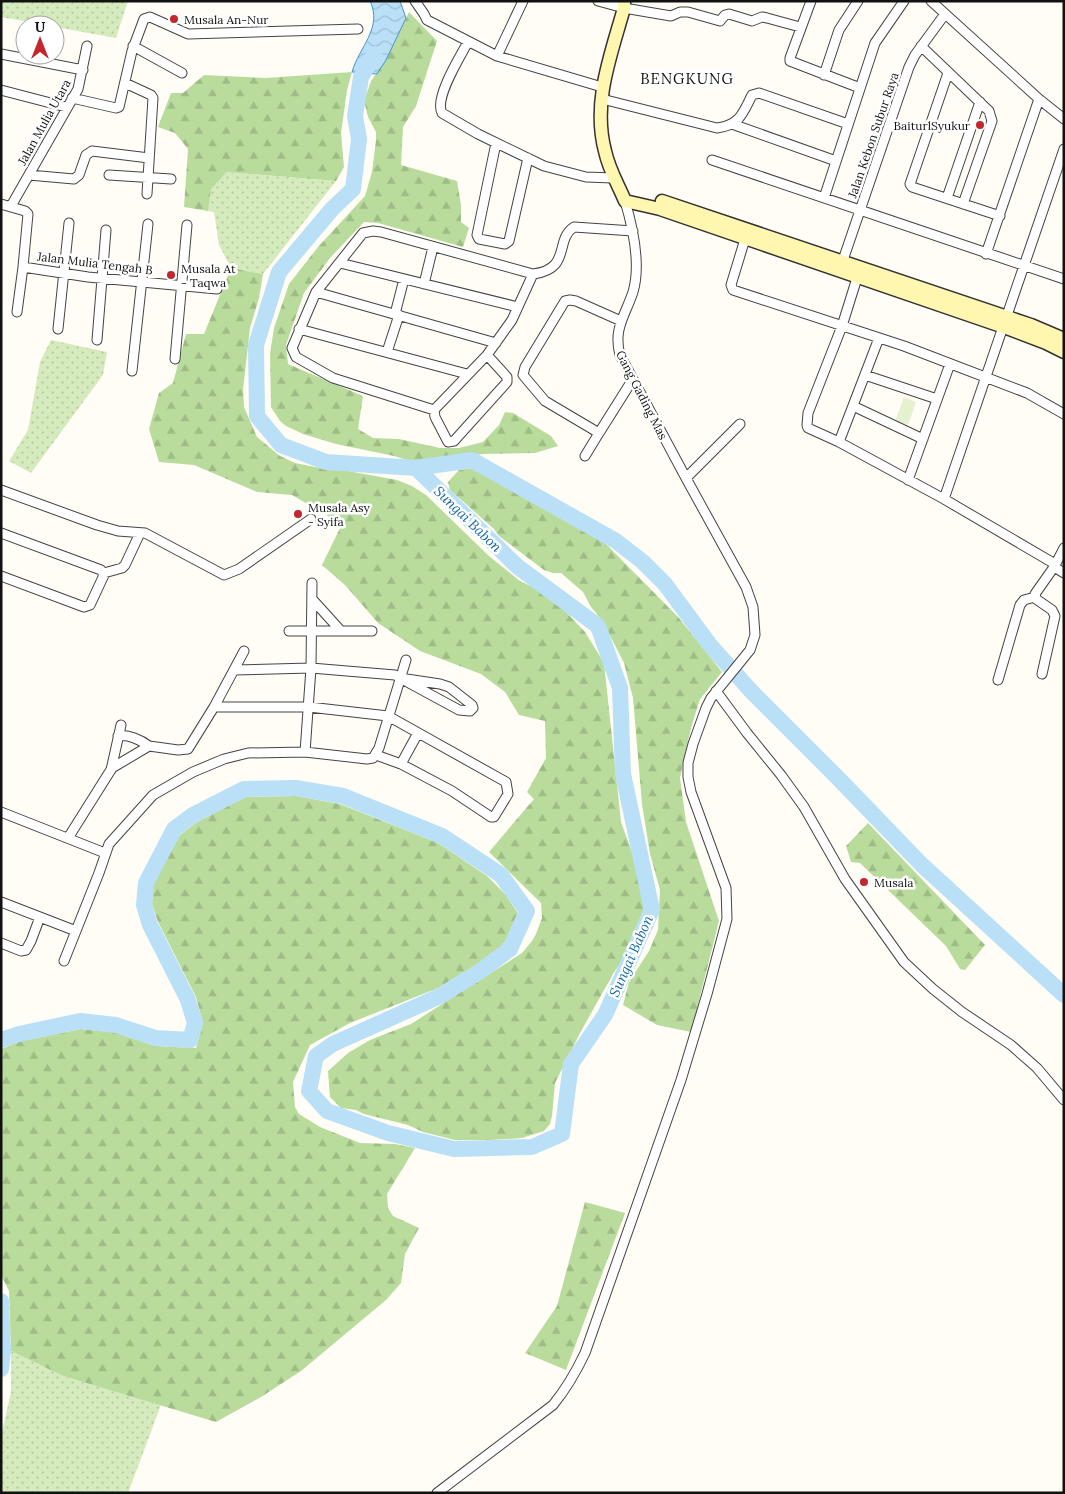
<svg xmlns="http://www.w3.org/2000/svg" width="1065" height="1494" font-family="Lora,serif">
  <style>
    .grass { fill: url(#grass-dots) }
    .forest { fill: url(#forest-firs) }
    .pitch { fill: #e6f2cf }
    .water { fill: url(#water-waves); stroke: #3f96cf }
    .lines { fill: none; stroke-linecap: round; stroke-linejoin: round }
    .river { stroke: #b9e0f7; stroke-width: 16 }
    .street-casing { stroke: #444; stroke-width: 11 }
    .secondary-casing { stroke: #333; stroke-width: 15 }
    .street { stroke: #fff; stroke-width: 9 }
    .secondary { stroke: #fff6b0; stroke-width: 12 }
    .poi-dot { fill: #c4262e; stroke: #fff; stroke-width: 2 }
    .labels { text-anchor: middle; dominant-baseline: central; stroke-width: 5; stroke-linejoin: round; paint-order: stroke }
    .poi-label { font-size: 12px; fill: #111; stroke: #fff; text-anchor: start }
    .street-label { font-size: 12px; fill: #111; stroke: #fff }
    .water-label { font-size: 14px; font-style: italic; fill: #1768a6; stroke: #fff }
    .quarter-label { font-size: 15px; letter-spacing: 1px; fill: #111; stroke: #fff }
  </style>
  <defs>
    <pattern id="grass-dots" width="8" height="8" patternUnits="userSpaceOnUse" patternTransform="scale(1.25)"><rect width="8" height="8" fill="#d5ebbd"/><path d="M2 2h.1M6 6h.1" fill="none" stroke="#b6c8a1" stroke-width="1.8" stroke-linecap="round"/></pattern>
    <pattern id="forest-firs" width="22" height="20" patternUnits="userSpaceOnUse" patternTransform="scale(1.25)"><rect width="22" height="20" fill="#b9dc9c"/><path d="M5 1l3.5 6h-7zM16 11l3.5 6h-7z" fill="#9ebc85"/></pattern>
    <pattern id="water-waves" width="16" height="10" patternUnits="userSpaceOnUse" patternTransform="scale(1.25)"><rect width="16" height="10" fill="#b9e0f7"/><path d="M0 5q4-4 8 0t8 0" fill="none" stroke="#9ebfd3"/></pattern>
  </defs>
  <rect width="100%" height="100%" fill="#fffdf5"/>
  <!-- grass -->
  <path class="grass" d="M1 1H128L116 38 55 27V25H46L1 17Z
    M227 172 336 181 263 274 231 268 219 245 214 212 208 211 210 189Z
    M51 340 107 352 103 375 31 473 9 461 28 430 40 362Z
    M11 1351 63 1376 161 1405 128 1493H1V1436L11 1392Z"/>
  <!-- forest -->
  <path class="forest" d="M409 12 437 41 416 106 403 127 401 165 457 181 461 205V222L469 228 463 247 378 223 364 222 330 258 304 293 286 345 288 364 363 396 358 429 373 438 399 439 440 448H459L483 442 499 425 505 412 513 413 551 436 558 446 535 453 484 454 410 461 394 456 336 444 303 434 286 426 280 421 271 407 270 354 274 328 289 284 318 247 365 196 372 172 376 140V132L368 117 364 101 371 81 386 60Z
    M352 72 347 90 341 133 344 167 336 181 227 172 211 189 208 211 184 207 188 149 175 133 158 127 171 93H183L204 75 266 78Z
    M231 268 263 274 259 298 250 328 243 390 244 407 257 437 280 456 295 463 320 468 348 471 397 480 412 486 426 495 489 556 520 581 551 596 585 632 604 663 621 822 634 858 644 900 643 917 635 941 613 974 580 1033 555 1083 552 1116 550 1124 544 1131 522 1138 490 1140H455L423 1132 408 1125 364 1114 356 1110 341 1108 330 1097 328 1071 348 1053 370 1040 411 1024 522 953 532 941 536 934 542 918 541 903 489 852 534 799 527 792 546 758 545 721 519 715 505 692 481 674 420 651 378 623 345 585 322 565 342 524 292 495 257 492 194 465 159 462 149 429 159 393 173 383 186 334H204Z
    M474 468 493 476 524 498 603 541 679 618 722 672 700 699 691 728 680 778 686 822 719 921 691 1032 657 1025 623 1005 629 982 649 951 658 930 660 890 650 854 642 804 633 698 624 663 602 620 591 607 583 592 561 573H553L544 570 499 536 494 529 450 490 448 482 459 470Z
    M296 796 340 804 438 843 487 876 505 894 522 919 497 952 438 988 350 1023 310 1045 293 1082 295 1107 299 1114 320 1127 360 1143 395 1144 415 1148 387 1194 388 1208 393 1216 419 1228 405 1254 401 1283 386 1300 301 1371 261 1397 216 1422 63 1376 11 1351 9 1291 1 1275V1049L21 1041 81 1029 114 1032 155 1046 196 1048 203 1023 196 997 158 922 152 904 153 885 180 835 197 822 246 797Z
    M868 823 985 945 965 970 960 969 946 946 860 863 851 862 846 846Z
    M585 1202 625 1213 566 1370 525 1353 557 1306Z"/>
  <!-- pitch -->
  <path class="pitch" d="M904 397 916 402 908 425 895 421Z"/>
  <!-- water -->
  <path class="water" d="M370 1H400L406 18 386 60 377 74 352 72C359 47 383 28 370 1Z"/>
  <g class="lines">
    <!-- river -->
    <path class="river" d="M416 468 472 460 616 541 643 562 665 584 710 645 751 691 837 777 922 865 1064 995
      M1 1040 19 1034 80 1021 116 1025 156 1038 190 1040 195 1023 188 1000 150 925 144 905 146 883 174 829 193 815 244 789 296 788 343 796 442 836 501 875 527 911 510 949 479 972 440 996 333 1044 316 1056 309 1091 327 1111 388 1133 454 1149 532 1147 562 1134 571 1064 605 1015 652 910 623 774 620 688 598 626 518 567 416 468 326 462 281 445 257 416 256 345 279 272 332 209 353 189 359 139 355 116 361 77 375 54
      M1 1301 3 1351 1 1369"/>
    <defs>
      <path id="street" d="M415 1 424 14 427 20 497 56 602 87
        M598 1 624 8 671 16 680 12H688L720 21 725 15 729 14 752 21 762 17 767 18 800 27
        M811 1 790 58V61L860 88
        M931 1 1039 99 986 254
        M468 42C460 57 434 98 442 113L478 134 544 166 586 177 613 178
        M133 46 182 73
        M921 46 989 111 992 121 963 204
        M1 54 83 70
        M497 56 523 1
        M948 73 910 184 912 187 1000 216
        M824 75 839 30 858 1
        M125 83 151 95 153 98 147 194
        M1 90 66 107
        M72 98 116 108 119 107 132 51 144 19 150 17 188 34 358 29
        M602 99 717 128C740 125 743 113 752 95L759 93 848 124
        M1039 99 1064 119
        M732 124 836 161
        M496 143 477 235 479 239 505 244 509 241 528 158
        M712 160 1064 279
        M29 175 74 179 79 175 86 155 92 151 149 158
        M109 175 171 179
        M824 198 875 43 904 1
        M947 198 980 102
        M1 204 25 211 28 214 23 267 88 277 217 289
        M11 206 78 89 87 46
        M745 239 731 285 733 290 904 346 1027 393 1064 414
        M340 263 518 307
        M841 266 909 67 915 55 945 14
        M857 278 842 326 808 413 807 425 808 428 839 442 944 499 1064 149
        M424 284 433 247
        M316 292 496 343
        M17 312 23 267
        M395 314 404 279
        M621 321 576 301 570 300 565 301 525 367 523 375 545 401 599 433 633 379
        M58 329 69 223
        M299 329 467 374
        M97 340 106 230
        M387 352 399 315
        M487 355 434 410 435 417 448 442 454 441 507 382V377L487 355 512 320 533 274
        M175 359 187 225
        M132 371 148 224
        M865 375 937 399
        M853 406 923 439
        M434 410 333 378 296 357 292 348 316 292 363 233 373 231 381 232 533 274C572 269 554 240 574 227L633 231
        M839 442 879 338
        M585 456 599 433
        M686 478 740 424
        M908 480 950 364
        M1 490 97 525 118 531 145 533 224 575 239 569 311 519
        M944 499 1055 564
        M1 533 101 570 104 575 90 605 84 607 1 576
        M1054 567 1064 548
        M104 573 122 568 125 565 140 533
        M312 599 341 631
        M289 631H372
        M234 670 311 668 395 675 400 678 440 684 449 687 472 705 473 708 470 711 459 710 400 678
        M1042 674 1055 616 1052 610 1036 599 1035 594 1054 567 1064 573
        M998 680 1020 605 1024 600 1035 597
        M716 691 747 733 781 775 804 807 845 879 904 962 933 989 962 1012 1011 1045 1037 1068 1064 1100
        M214 707H309L388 716 506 782 508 794 494 817H491L452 791 401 764 376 755
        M118 736C128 734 141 740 149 746
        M305 752 311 668 312 583
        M401 764 418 733
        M111 770 121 725
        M1 812 105 853
        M68 838 112 768 149 746 178 750 188 749 214 707 244 651
        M1 902 76 931
        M1 943 21 951 26 950 31 941 40 917
        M64 961 99 873 109 844 153 795 193 772 224 759 248 753 305 752 367 759 373 758 379 748 406 660
        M437 1493 553 1405C566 1389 576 1372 585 1353L681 1080 707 994 727 919 726 888 691 792 688 777V763L693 744 706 708 711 698 750 650 755 635 753 607 746 587 687 480 620 355C613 329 625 316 633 292 641 265 633 228 625 201"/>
      <path id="secondary" d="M624 1V8C611 55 592 102 605 151 609 170 618 184 625 201L660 209 1004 327 1046 343 1064 352
        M662 201 1031 325 1064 339"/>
    </defs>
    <!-- street casing -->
    <use href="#street" class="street-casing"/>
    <!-- secondary casing -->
    <use href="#secondary" class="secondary-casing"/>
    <!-- street -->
    <use href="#street" class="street"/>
    <!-- secondary -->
    <use href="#secondary" class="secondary"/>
  </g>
  <!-- markers -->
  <g class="poi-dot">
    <circle cx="174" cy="19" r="5"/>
    <circle cx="980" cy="125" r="5"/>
    <circle cx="171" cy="275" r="5"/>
    <circle cx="298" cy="514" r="5"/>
    <circle cx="864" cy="882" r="5"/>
  </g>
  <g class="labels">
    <!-- poi labels -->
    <g class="poi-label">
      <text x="184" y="19">Musala An-Nur</text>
      <text x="970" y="125" text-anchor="end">BaiturlSyukur</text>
      <text x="181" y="268">Musala At<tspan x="181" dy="14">- Taqwa</tspan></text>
      <text x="308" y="507">Musala Asy<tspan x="308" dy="14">- Syifa</tspan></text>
      <text x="874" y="882">Musala</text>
    </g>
    <!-- street labels -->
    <g class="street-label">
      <text transform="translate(44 122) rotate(-61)">Jalan Mulia Utara</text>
      <text transform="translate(873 135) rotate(-71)">Jalan Kebon Subur Raya</text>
      <text transform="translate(95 263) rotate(7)">Jalan Mulia Tengah B</text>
      <text transform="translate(642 395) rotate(63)">Gang Gading Mas</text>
    </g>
    <!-- water labels -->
    <g class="water-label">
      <text transform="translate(468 519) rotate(44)">Sungai Babon</text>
      <text transform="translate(631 956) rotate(-66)">Sungai Babon</text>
    </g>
    <!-- quarter labels -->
    <g class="quarter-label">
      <text x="687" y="78">BENGKUNG</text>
    </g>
  </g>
  <!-- border -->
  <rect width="1065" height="1494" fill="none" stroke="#111111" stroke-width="5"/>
  <!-- north arrow -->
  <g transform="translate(40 40)"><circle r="24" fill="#ffffff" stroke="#a0a0a0"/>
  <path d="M0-4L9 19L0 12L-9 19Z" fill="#c4262e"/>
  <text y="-8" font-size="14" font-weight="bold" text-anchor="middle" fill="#111111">U</text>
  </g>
</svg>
